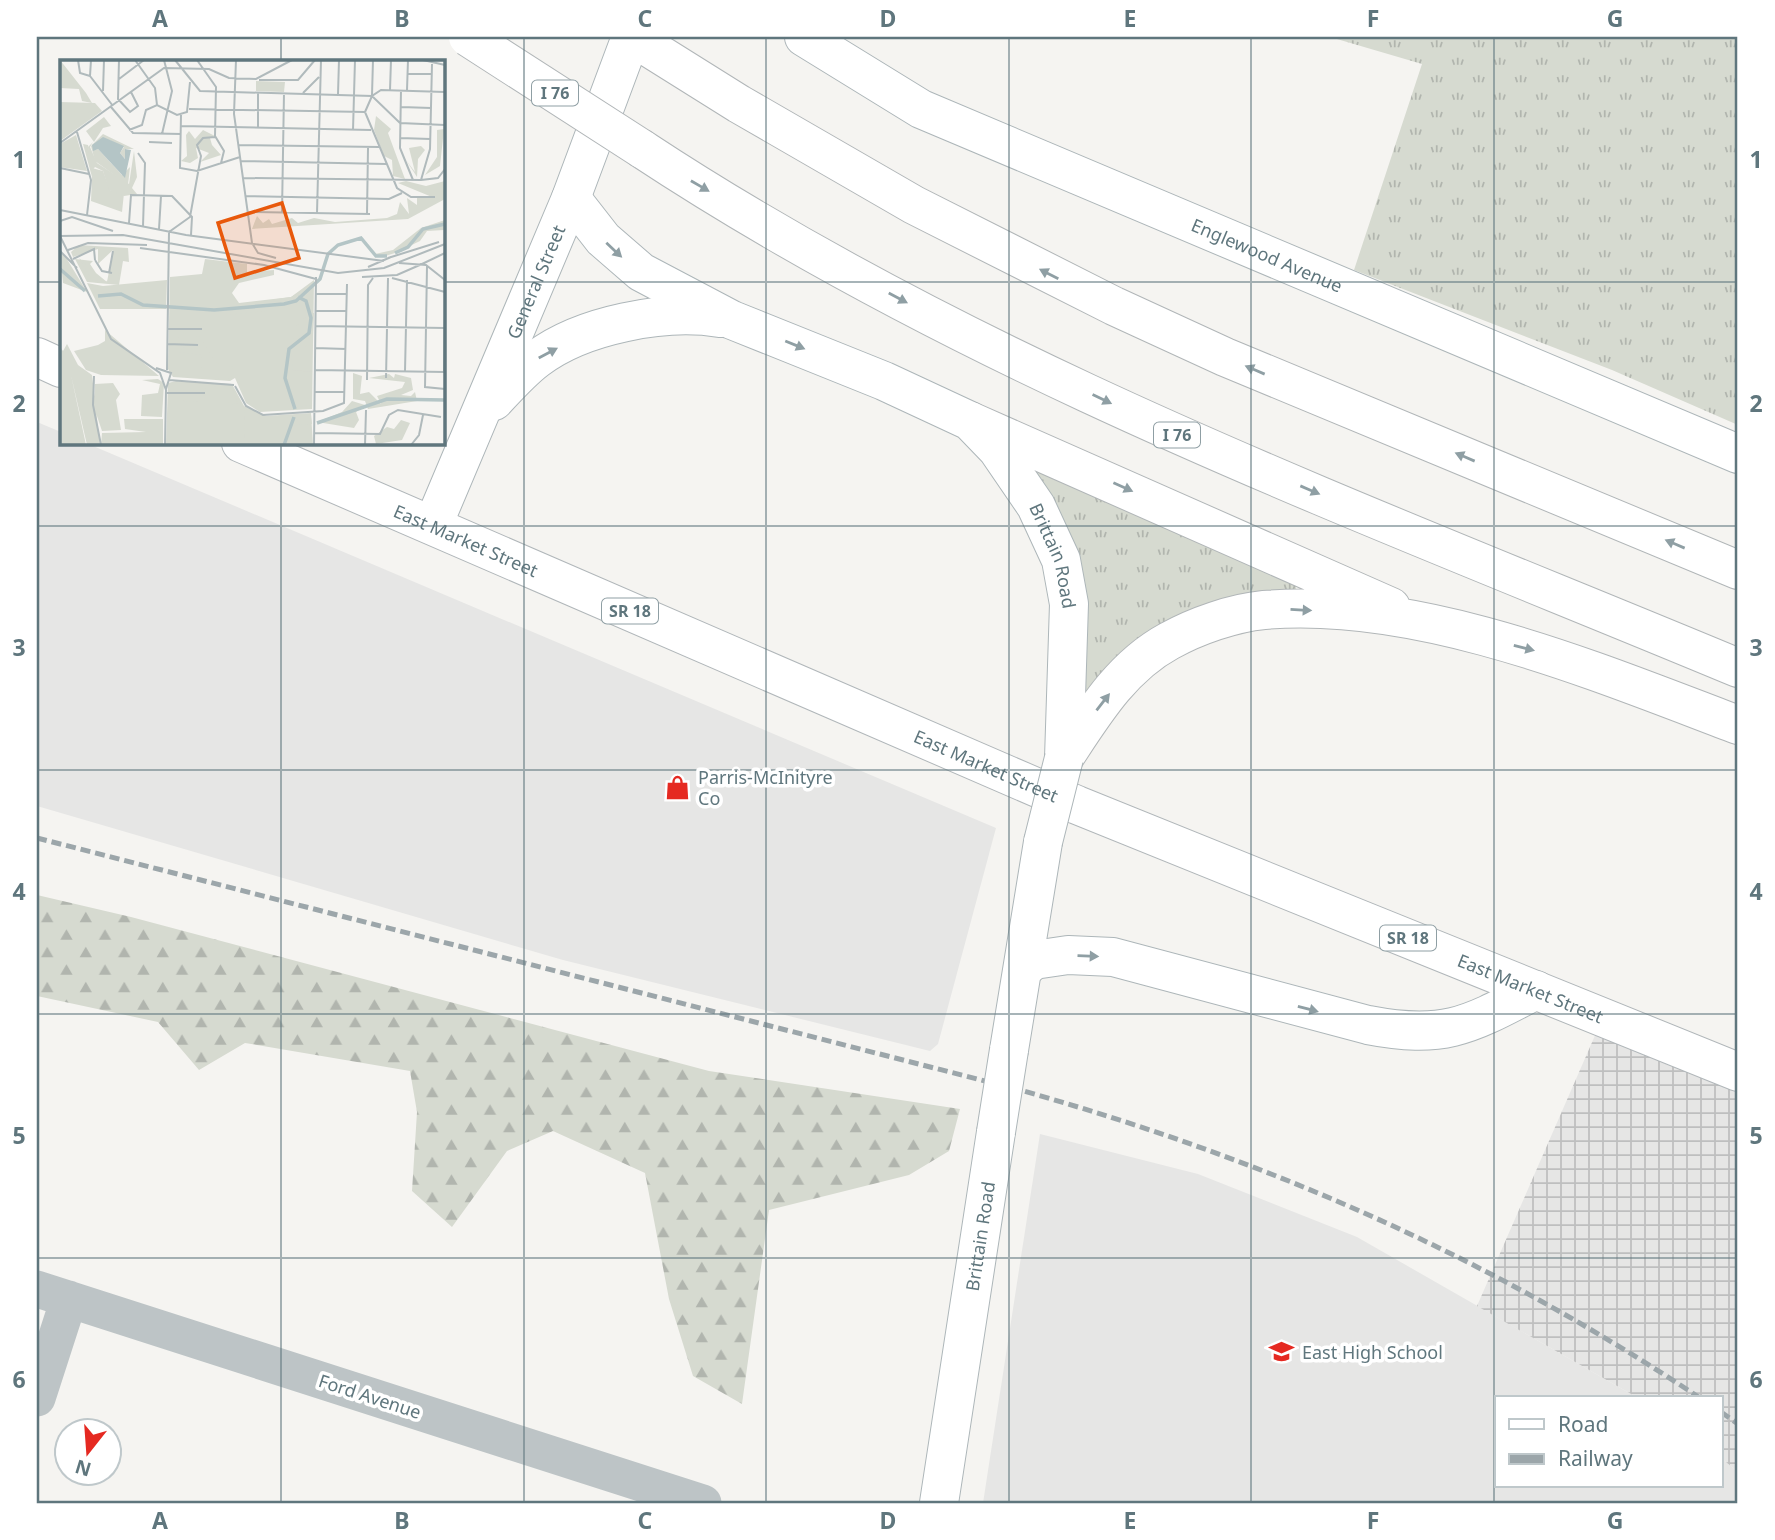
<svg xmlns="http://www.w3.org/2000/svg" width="1775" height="1540" font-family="'Noto Sans',sans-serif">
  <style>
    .built { fill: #e6e6e5 }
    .industrial { fill: url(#industrial-grid) }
    .grass { fill: url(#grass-tufts) }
    .forest { fill: url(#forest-firs) }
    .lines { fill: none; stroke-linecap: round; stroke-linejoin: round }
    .secondary-casing { stroke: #adb6b9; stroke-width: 40 }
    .primary-casing { stroke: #b1b7ba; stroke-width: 40 }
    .motorway-casing { stroke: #b1b6b8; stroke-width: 40 }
    .minor { stroke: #bdc4c6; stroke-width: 37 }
    .secondary { stroke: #fff; stroke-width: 38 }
    .primary { stroke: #fff; stroke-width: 38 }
    .motorway { stroke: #fff; stroke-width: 38 }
    .rail { stroke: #9ca6aa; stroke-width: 5; stroke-dasharray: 10 5; stroke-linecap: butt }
    .secondary-bridge-casing { stroke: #adb6b9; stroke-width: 40; stroke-linecap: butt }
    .motorway-bridge-casing { stroke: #b1b6b8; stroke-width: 40; stroke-linecap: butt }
    .secondary-bridge { stroke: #fff; stroke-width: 38 }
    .motorway-bridge { stroke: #fff; stroke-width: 38 }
    .oneway { fill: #8f9fa4 }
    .grid { fill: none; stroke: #5f767d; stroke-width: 2; stroke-opacity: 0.55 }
    .labels { text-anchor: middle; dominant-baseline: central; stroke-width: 7; stroke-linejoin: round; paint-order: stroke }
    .shield { fill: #fff; stroke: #8f9fa4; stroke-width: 2 }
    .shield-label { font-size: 16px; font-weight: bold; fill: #5f767d }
    .street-label { font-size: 18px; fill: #5f767d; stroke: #fff }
    .poi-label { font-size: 18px; fill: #5f767d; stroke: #fff; text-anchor: start }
    .inset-river { fill: none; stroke: #b4c5c6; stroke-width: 3.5 }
    .inset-road { fill: none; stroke: #b0babc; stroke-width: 2 }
    .view { fill: #e8590c; fill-opacity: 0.15; stroke: #e8590c; stroke-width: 3.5 }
    .inset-edge { fill: none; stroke: #5f767d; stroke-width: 3.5 }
    .neatline { fill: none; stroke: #5f767d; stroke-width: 2.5 }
    .grid-label { font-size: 23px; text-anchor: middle; font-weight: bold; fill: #5f767d }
  </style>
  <defs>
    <pattern id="industrial-grid" width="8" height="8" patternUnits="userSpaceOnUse" patternTransform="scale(1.75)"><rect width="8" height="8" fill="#e6e6e5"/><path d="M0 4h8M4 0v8" fill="none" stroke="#bebfbf"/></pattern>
    <pattern id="grass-tufts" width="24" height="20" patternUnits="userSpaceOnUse" patternTransform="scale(1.75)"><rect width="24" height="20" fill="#d6dad0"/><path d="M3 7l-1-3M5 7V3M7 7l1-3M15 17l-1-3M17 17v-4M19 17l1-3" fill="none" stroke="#b1b5ae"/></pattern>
    <pattern id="forest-firs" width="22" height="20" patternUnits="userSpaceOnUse" patternTransform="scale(1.75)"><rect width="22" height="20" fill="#d6dad0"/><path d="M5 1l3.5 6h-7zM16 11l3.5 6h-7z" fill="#b1b5ae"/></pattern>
  </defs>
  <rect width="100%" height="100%" fill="#f5f4f1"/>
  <!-- built -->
  <path class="built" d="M37 422 61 432V443H86L996 828 938 1044 930 1051 563 960 37 806Z
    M1040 1134 1198 1174 1357 1237 1638 1398H1497V1486H1721V1458L1738 1472V1503H983Z"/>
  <!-- industrial -->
  <path class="industrial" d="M1600 1024 1738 1083V1472L1721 1458V1398H1638L1477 1306Z"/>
  <!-- grass -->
  <path class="grass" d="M1330 37H1738V425L1612 370 1354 270 1422 64Z
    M1033 469 1289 581 1296 586V592L1081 700Z"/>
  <!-- forest -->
  <path class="forest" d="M37 895 131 917 709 1071 960 1109 949 1151 909 1175 769 1210 742 1404 693 1376 669 1299 645 1173 553 1131 507 1151 452 1227 412 1191 417 1112 410 1071 245 1043 199 1070 158 1022 37 996Z"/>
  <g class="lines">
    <defs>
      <g id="secondary">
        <path id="s1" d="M804 37 921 109 1738 454"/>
        <path id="s2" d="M571 198 603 239 641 272 732 320 884 381 970 421 997 449 1036 506 1061 560 1069 604 1064 758"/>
        <path d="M494 401C507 387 521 371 537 359 582 325 664 309 720 318"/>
        <path id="s3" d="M433 525 571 198 631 37"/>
        <path d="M1023 969 1034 960 1068 955 1113 957 1368 1025C1445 1040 1469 1025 1536 990"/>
        <path d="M1009 1050 1043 842"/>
        <path id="s4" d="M939 1503 996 1132"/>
      </g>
      <g id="primary">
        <path d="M37 357 61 368"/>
        <path id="s5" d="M241 443 1077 805 1738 1072"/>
      </g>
      <path id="motorway" d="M632 37 739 104 914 205 1114 306 1225 357 1738 570
        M642 149C980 372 1366 513 1738 668
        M970 421 1391 607
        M1064 758C1093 714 1121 667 1169 641 1196 626 1233 613 1264 610 1420 597 1595 671 1738 725"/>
    </defs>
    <!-- secondary casing -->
    <use href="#secondary" class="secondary-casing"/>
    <!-- primary casing -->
    <use href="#primary" class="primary-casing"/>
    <!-- motorway casing -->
    <use href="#motorway" class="motorway-casing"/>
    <!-- minor -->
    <path class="minor" d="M37 1289 703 1503
      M37 1398 69 1299"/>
    <!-- secondary -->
    <use href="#secondary" class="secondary"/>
    <!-- primary -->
    <use href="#primary" class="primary"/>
    <!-- motorway -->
    <use href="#motorway" class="motorway"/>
    <!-- rail -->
    <path class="rail" d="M37 838 1020 1090C1268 1160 1485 1255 1700 1398
      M1721 1412 1738 1424"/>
    <defs>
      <path id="secondary-bridge" d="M1043 842 1064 758
        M996 1132 1009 1050"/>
      <path id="motorway-bridge" d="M468 37 642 149"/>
    </defs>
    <!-- secondary-bridge casing -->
    <use href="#secondary-bridge" class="secondary-bridge-casing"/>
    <!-- motorway-bridge casing -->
    <use href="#motorway-bridge" class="motorway-bridge-casing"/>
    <!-- secondary-bridge -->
    <use href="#secondary-bridge" class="secondary-bridge"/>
    <!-- motorway-bridge -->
    <use href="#motorway-bridge" class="motorway-bridge"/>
  </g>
  <!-- one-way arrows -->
  <defs><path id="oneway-solid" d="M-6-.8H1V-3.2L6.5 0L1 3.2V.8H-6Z" transform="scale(1.75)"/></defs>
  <g class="oneway">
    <use href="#oneway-solid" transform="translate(700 186) rotate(30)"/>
    <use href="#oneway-solid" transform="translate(614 250) rotate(43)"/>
    <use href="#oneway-solid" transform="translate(1049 274) rotate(-153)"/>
    <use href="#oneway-solid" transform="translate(898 298) rotate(28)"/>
    <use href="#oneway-solid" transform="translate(795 345) rotate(22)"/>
    <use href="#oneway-solid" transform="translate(548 353) rotate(-28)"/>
    <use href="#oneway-solid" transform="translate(1255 370) rotate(-157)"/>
    <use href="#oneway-solid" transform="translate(1102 399) rotate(26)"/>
    <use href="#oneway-solid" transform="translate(1465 457) rotate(-157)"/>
    <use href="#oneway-solid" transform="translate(1123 487) rotate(24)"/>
    <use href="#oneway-solid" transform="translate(1310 490) rotate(23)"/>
    <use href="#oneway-solid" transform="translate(1675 544) rotate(-157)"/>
    <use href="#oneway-solid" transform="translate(1301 610) rotate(3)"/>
    <use href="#oneway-solid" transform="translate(1524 648) rotate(14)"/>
    <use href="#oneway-solid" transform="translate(1103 702) rotate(-52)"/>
    <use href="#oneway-solid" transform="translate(1088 956) rotate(2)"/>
    <use href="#oneway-solid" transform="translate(1308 1009) rotate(15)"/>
  </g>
  <!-- grid -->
  <path class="grid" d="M281 37V61M524 37V1503M766 37V1503M1009 37V1503M1251 37V1503M1494 37V1503M37 282H61M443 282H1738M281 443V1503M37 526H1738M37 770H1738M37 1014H1738M37 1258H1738"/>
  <!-- icons -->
  <defs>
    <symbol id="shop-bare" viewBox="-9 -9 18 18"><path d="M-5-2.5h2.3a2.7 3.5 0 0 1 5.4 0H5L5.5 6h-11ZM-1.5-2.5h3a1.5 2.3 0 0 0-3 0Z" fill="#e52921" stroke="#fff" stroke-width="2.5" paint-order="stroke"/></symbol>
    <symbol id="school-bare" viewBox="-9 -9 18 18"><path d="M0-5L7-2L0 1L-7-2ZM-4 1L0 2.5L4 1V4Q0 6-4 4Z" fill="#e52921" stroke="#fff" stroke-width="2.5" paint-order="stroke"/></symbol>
  </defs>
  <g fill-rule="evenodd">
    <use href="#shop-bare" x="660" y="770" width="35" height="35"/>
    <use href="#school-bare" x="1264" y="1334" width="35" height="35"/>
  </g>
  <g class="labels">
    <!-- shield labels -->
    <g class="shield">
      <rect x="532" y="80.5" width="46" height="25" rx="5"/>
      <rect x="1154" y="422.5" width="46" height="25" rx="5"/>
      <rect x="602" y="598.5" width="56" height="25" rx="5"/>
      <rect x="1380" y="925.5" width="56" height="25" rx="5"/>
    </g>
    <g class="shield-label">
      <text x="555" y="93">I 76</text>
      <text x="1177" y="435">I 76</text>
      <text x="630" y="611">SR 18</text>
      <text x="1408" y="938">SR 18</text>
    </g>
    <!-- street labels -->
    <g class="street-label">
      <text stroke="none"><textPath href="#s1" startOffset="513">Englewood Avenue</textPath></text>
      <text stroke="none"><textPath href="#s3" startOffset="264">General Street</textPath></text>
      <text stroke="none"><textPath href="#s5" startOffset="245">East Market Street</textPath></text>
      <text stroke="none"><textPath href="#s2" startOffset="625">Brittain Road</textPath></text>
      <text stroke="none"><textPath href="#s5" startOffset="812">East Market Street</textPath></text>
      <text stroke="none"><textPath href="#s5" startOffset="1400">East Market Street</textPath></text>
      <text stroke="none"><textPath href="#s4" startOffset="270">Brittain Road</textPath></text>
      <text transform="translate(370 1396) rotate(18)">Ford Avenue</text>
    </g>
    <!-- poi labels -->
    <g class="poi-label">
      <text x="698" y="777">Parris-McInityre<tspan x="698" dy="21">Co</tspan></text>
      <text x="1302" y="1352">East High School</text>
    </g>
  </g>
  <!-- overview -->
  <g transform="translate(60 60)">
    <rect width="385" height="385" fill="#f5f4f1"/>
    <path d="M44 57 51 66 43 68 34 82 26 71ZM16 75 27 111 0 107V84ZM23 84 28 85 32 108 43 111 50 130 64 133 62 152 31 141 32 117ZM19 185 68 188 69 202 63 201 59 225 27 222 15 199 33 201 30 204 36 213 47 222 53 190 38 204V189L13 197 11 192ZM0 193 5 196 27 232 3 223ZM145 199 187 204V212L214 210V215L179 223 172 233 179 243 231 237 254 220 252 349 200 352 186 343 175 318 170 321 113 317 108 309 110 217 142 214ZM45 270 99 316 41 315 26 310 14 291 38 285 45 281ZM7 284 18 305 32 315 40 385H27L11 315 26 385H0V287L3 291ZM82 320 98 319 104 323 102 357 81 356 82 335 98 333 100 324ZM116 321 172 324 184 346 206 356 251 353 253 385H106L108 323ZM53 323 60 334 56 340 61 370 42 371 34 347 35 324ZM64 359H103V385H41L42 373 86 372 65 369ZM341 360 350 363 342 380 316 384 314 376 327 367 334 369Z" fill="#d6dad0"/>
    <path d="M0 0 26 33 32 43 22 41 19 29 0 28ZM316 56 331 69 328 73 345 119 333 116 332 100 324 96 314 70ZM384 69 380 106 365 115 377 97V70ZM143 70 155 76 150 78 152 85 161 95 140 102 149 93 136 88 138 98 130 103 121 101 127 96 126 75 129 71 135 79ZM33 82 30 87 37 103 69 124 74 91 77 117 72 128 77 134 64 136 49 130 43 111 35 107 31 112 28 87ZM361 86 365 90 358 99 357 117 346 100 355 112 349 88ZM346 121 366 126 385 121V139L348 159 192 169 197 156 203 163 209 159 212 164 232 158 238 163 254 158 275 162 327 158 337 154 340 142 349 154 347 138 357 145V138L372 137 338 123ZM19 198 44 222 57 217 61 206 57 223 32 220ZM253 224 247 236 241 234 249 239 251 249 245 251 242 241 205 251 166 255 174 245 231 237ZM249 253H254L253 273 248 279 253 284 231 290 233 310 252 312V345L236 347 223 323 226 289 236 276 233 270ZM122 272 140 277 155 302 173 307 171 318 156 319 152 311 141 310 142 295 118 292 128 285 132 290 142 288V284L116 282ZM293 313 302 316 300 334 309 332 321 344 317 336 342 328 345 322 309 318 329 314 334 318 335 314 351 318 353 330 341 335 351 336 355 332 357 341 308 349 305 341 293 339ZM165 326 172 328 178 344 123 341 130 335 146 336 145 327ZM292 341 305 345 296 352 299 360 294 368 257 362 282 352ZM241 354 251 355 252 364 235 365V381L242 384 222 385Z" fill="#d6dad0"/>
    <path d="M43 74 74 89H65L66 100 60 93 64 87 49 80 34 90 38 89 62 115 70 107 68 125 35 101 31 86ZM385 160 384 170 367 171 360 181 335 193 322 197 315 194 333 190 361 168Z" fill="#d6dad0"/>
    <path d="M196 21 225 22 224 32 196 31ZM0 42 35 43 42 51 0 81ZM107 220 106 249H40L27 223 43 226Z" fill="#d6dad0"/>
    <path d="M15 44H34L24 60 14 62ZM167 342 185 349 184 385H107V368L118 350 131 342Z" fill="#d6dad0"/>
    <path d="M43 77 64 86 60 93 65 99V89L71 90 65 118 38 89 33 91 32 85Z" fill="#b4c5c6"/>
    <path class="inset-river" d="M335 193 348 187 363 169 385 164M0 209 25 231M38 236 61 234 83 245 154 250 224 244 236 241 260 219 268 194 278 185 301 178 316 196H327M235 349 225 318 229 289 249 273 251 258 246 241 238 237M257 363 327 339 385 340M224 385 234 357"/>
    <path class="inset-road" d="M18 0 20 13 30 16M31 0 30 16 53 46M59 0 58 39 70 52 78 46 71 32M75 0 95 28 97 45M115 0 140 31 312 36 340 63 385 65M137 0 156 27 155 76 164 91 161 103M176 0 174 54 192 183 198 193 216 198M363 0 385 5M348 14H372M59 19 84 0M199 20H238L255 0M330 30 331 0M341 30 340 88 353 120M347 30 348 0M43 31 44 0M243 33 259 17M278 34 279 0M312 35 313 0M51 47 73 73 121 74M341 47 371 48M129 49 305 52M305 52 337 128 351 137H375M305 52 312 36 321 30 385 32M121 55 120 108 137 111 180 97M121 66 311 70M198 68V33M69 70 82 65 86 50 97 45 117 55 127 52 130 22M293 70 295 0M17 72 31 120 27 155M102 74 112 31 104 0M340 78 370 79M89 82 112 83M0 83 104 8 149 9 169 18 196 19 232 0M179 85 319 87M78 93 85 103 83 166M181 101 326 104M0 108 29 114M183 118 361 120 378 118 385 109M361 120 370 89 372 4M186 136 329 139 342 133M0 150 126 175 324 201M188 152 310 154M222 152 224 33M257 153 261 0M307 154 308 88M0 161 12 157 53 171M69 163 71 135 112 136 132 157 131 175M99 169 101 136M0 176 51 279 100 313 106 330 105 385M0 176 63 175 278 213 324 208 385 184M80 188 204 205 256 219M8 190 28 183 87 185M0 191 17 208M328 198 379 182M13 199 34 189 35 200M35 200 42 211 52 213M339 203 366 205 385 220M362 204 385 193M367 206 365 327 385 329M308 207 331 197M49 213 53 191M302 217 337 215 362 204M332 218 385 232M256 234H287M256 251H287M255 266 385 268M107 269H142M107 284 138 285M255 288 286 289M96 308 111 313 106 329M107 310 109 172 130 157 141 96 137 85 143 78 155 77M255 310 385 312M345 311 347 220M384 312 385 255M34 316 33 345 41 385M326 318 328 218M109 320 174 325M307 320 308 225 313 218M175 326 186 346 203 355 263 351 284 343 287 224M254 332H285M106 333H145M254 373 320 374 329 355 338 350 381 357M254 385 256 217M305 385 306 350M351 385 359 375 363 355"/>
    <path class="view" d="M222 143 239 198 175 218 158 163Z"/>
    <rect width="385" height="385" class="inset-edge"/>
  </g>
  <!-- border -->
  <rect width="1775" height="1540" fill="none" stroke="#ffffff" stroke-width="77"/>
  <!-- legend -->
  <rect x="1495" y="1396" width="228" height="91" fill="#ffffff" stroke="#bfc8cb" stroke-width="2"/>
  <rect x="1509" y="1419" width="35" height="10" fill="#ffffff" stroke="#bfc8cb" stroke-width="2"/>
  <text x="1558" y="1432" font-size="21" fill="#5f767d">Road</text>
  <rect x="1509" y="1454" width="35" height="10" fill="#9ca6aa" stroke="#bfc8cb" stroke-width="2"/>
  <text x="1558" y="1466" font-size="21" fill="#5f767d">Railway</text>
  <!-- north arrow -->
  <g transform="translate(88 1452) rotate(197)"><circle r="33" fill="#ffffff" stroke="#bfc8cb" stroke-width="2"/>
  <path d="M0-5L12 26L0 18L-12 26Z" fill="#e52921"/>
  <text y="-10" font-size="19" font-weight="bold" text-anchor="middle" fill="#5f767d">N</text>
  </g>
  <rect x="38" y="38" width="1698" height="1464" class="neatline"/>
  <g class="grid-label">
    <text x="160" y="27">A</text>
    <text x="402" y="27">B</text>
    <text x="645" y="27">C</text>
    <text x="888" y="27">D</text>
    <text x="1130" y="27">E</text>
    <text x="1373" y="27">F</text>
    <text x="1615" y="27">G</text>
    <text x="19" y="168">1</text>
    <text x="1756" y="168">1</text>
    <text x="19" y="412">2</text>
    <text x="1756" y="412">2</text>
    <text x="19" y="656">3</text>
    <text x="1756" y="656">3</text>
    <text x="19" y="900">4</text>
    <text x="1756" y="900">4</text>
    <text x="19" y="1144">5</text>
    <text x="1756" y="1144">5</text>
    <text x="19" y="1388">6</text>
    <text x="1756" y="1388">6</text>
    <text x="160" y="1529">A</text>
    <text x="402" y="1529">B</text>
    <text x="645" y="1529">C</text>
    <text x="888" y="1529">D</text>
    <text x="1130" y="1529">E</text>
    <text x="1373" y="1529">F</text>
    <text x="1615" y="1529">G</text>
  </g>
</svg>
